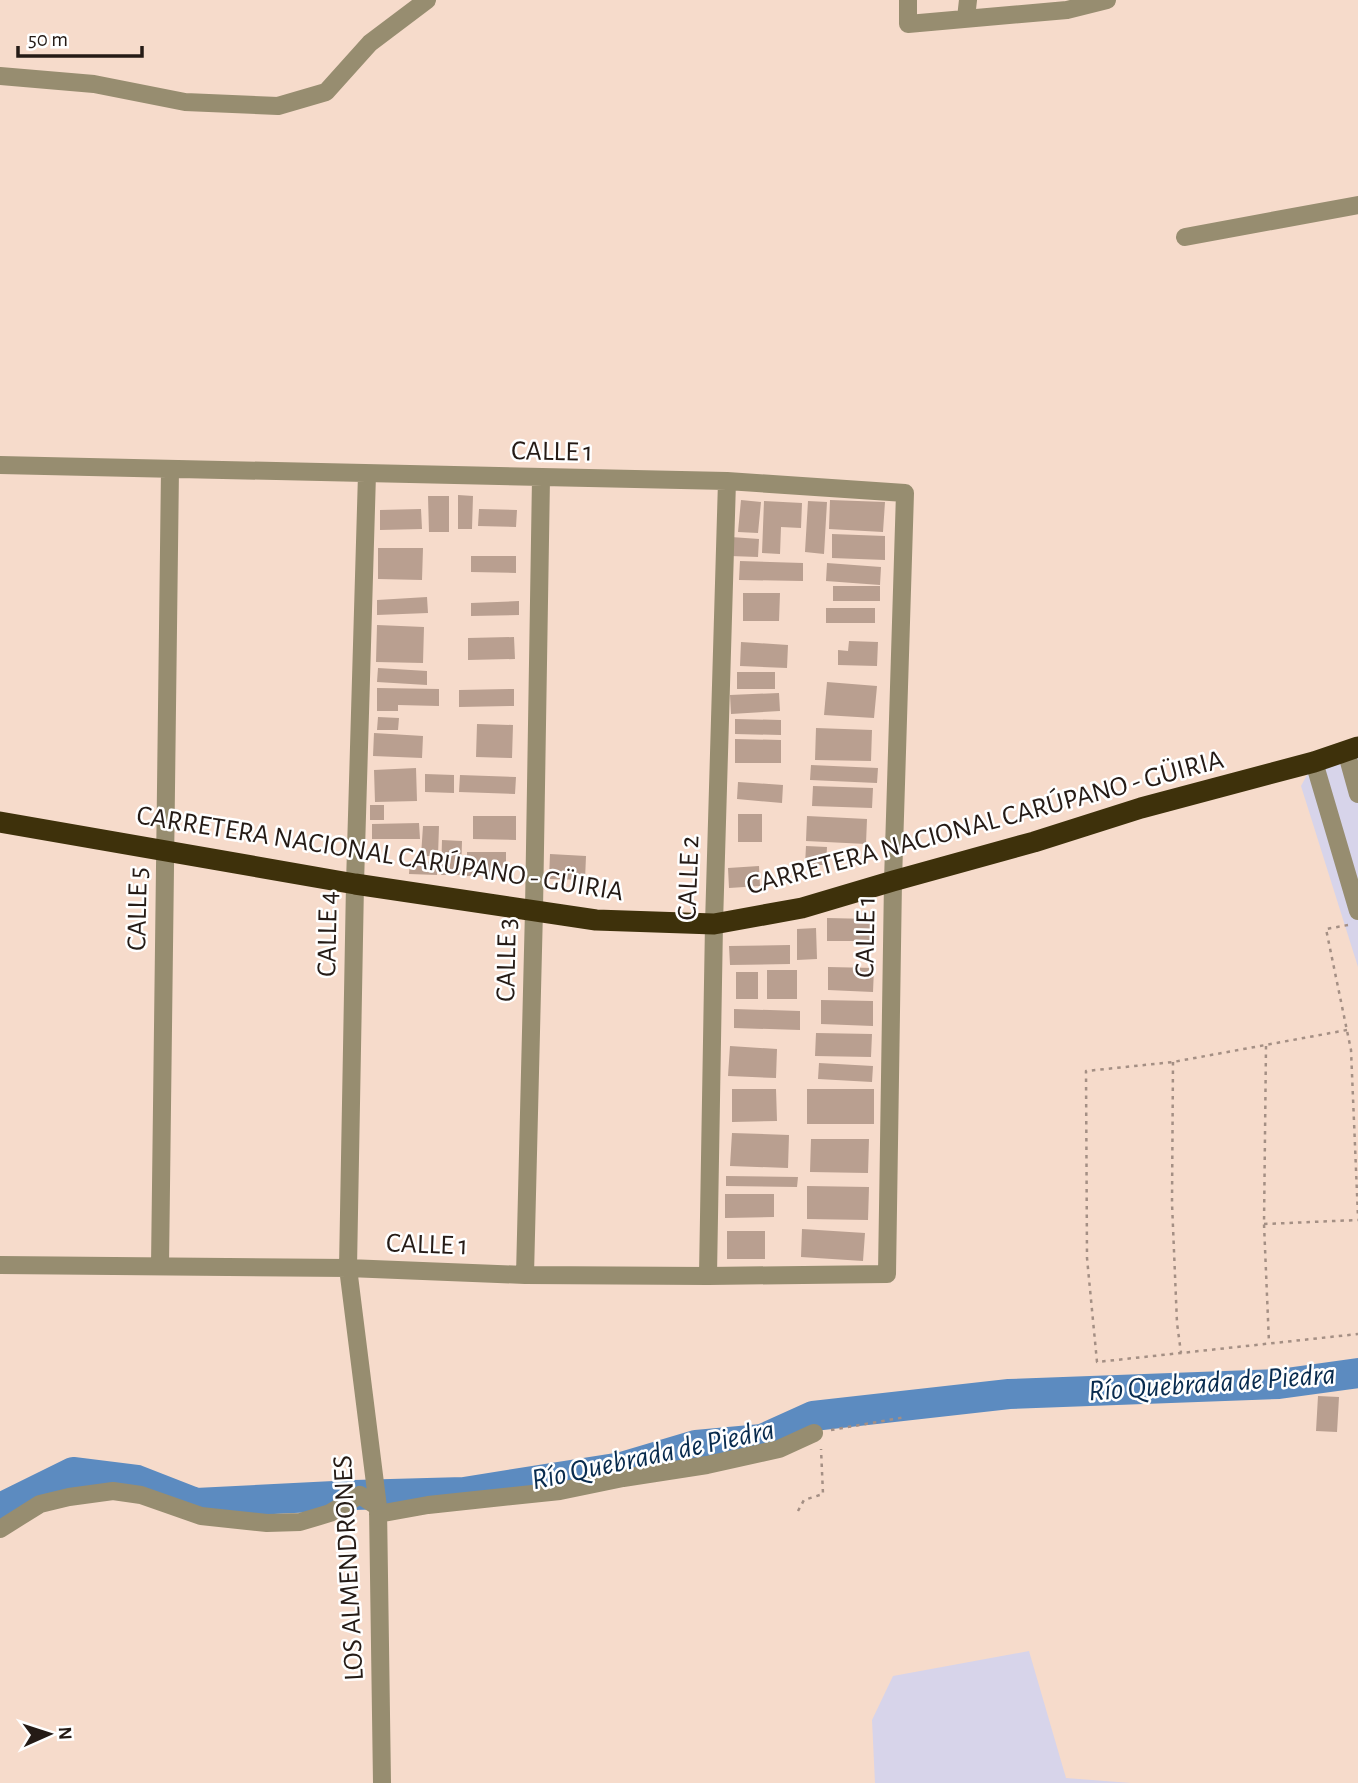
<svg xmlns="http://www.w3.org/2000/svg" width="1358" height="1783" font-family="'Alegreya Sans',sans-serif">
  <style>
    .education { fill: #d7d4ea }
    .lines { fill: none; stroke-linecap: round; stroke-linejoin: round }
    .river { stroke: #5c8bc0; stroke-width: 30 }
    .building { fill: #b99f90 }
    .path { stroke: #a48f84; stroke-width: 2.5; stroke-dasharray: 3.5 5; stroke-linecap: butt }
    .minor { stroke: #978d70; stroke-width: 18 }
    .highway { stroke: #3e310b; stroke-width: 21 }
    .labels { text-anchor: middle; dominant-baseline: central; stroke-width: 5; stroke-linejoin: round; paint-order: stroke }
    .street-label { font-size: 28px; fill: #251b16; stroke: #fff }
    .water-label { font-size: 30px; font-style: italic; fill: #082b4e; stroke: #fff }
  </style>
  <rect width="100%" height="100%" fill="#f6dbcb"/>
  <!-- education -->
  <path class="education" d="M1358 748V967L1301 786 1314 762Z
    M1029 1651 1066 1778 1131 1783H875L872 1720 893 1676Z"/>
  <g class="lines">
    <!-- river -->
    <path class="river" d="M0 1508 73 1472 137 1480 196 1503 354 1495 464 1492 622 1467 696 1445 762 1439 813 1416 1009 1394 1279 1384 1358 1373"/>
  </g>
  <!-- building -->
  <path class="building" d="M458 495 473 496 472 529H458Z
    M428 496H449V532H429Z
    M741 500 761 502 758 533 738 532Z
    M830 500 885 502 883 532 829 529Z
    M764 501 802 503 801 528 781 527 780 554 762 553Z
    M808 501 827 502 824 554 805 552Z
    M421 509 422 529 380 530V510Z
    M479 509 517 510 516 527 478 526Z
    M832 534 885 536V560L832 558Z
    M731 537 759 539 758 557 730 556Z
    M378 548H423L422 580 378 579Z
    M471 556H516V573L471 572Z
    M740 561 803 563V581L739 580Z
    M827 563 881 567 880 585 826 581Z
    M833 586H880V601H833Z
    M743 593H780L779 621H743Z
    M427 597 428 613 377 615V600Z
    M519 601V615L471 616V603Z
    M826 608H875V623H826Z
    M377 625 424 627 423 663 376 662Z
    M514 637 515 659 468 660V638Z
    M849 641 878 642 877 666 838 665V650L848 651Z
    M741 642 788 645 787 668 740 666Z
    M378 668 427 671V685L377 682Z
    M737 672H775V689H737Z
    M827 682 877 686 874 718 824 715Z
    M377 688 439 689V706L398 705V711H377Z
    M514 689V706L459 707V690Z
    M779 693 780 711 731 714 730 695Z
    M378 717 399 718 398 730H377Z
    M735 719 781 720V735L735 734Z
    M477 724 513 725 512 758 476 757Z
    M816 728 872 730 871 761 815 760Z
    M374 733 423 736 422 758 373 756Z
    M735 739 781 740V763H735Z
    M811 765 878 768 877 783 810 780Z
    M416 768 417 801 375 802 374 770Z
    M425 774 454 775V793L425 792Z
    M460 775 516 777 515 794 459 792Z
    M738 782 783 785 782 803 737 799Z
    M813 786 873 788 872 808 812 806Z
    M370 805H384V820H370Z
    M738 814H762V842H738Z
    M473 816H516V840L473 839Z
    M807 816 867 819 866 844 806 841Z
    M419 823 420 839H372V824Z
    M423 826H439L438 856H421Z
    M442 840 462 841 461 875H441Z
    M806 846 827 847 826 865H805Z
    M467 852H506V875L467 876Z
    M550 854 586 856 585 880 549 879Z
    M410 861 437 862V875L409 874Z
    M759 866 760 886 729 888 728 868Z
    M827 918 871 919V941H827Z
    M816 928 817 959 797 960V929Z
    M790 945V964L730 965 729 946Z
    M828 967 874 968 873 992 828 990Z
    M767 970H797V999H767Z
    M736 972H758V999H736Z
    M821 1000 873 1001V1026L821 1024Z
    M734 1009 800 1011V1030L734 1028Z
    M816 1033 872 1034 871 1057 815 1056Z
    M730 1046 777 1049 776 1078 728 1076Z
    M819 1063 873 1066 872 1082 818 1079Z
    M732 1089H776L777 1121 732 1122Z
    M807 1089H874V1124H807Z
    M732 1133 789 1135 788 1168 730 1166Z
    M811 1139H869L868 1173 810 1172Z
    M726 1176 798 1177 797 1187 726 1186Z
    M807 1186 869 1187 868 1220 807 1219Z
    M725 1194H774V1217L725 1218Z
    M802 1229 865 1233 863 1261 801 1257Z
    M727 1231H765V1259H727Z
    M1318 1396 1339 1397 1337 1432 1316 1431Z"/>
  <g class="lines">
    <!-- path -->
    <path class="path" d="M1348 925 1326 929 1351 1050 1358 1217
      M1347 1030 1173 1062 1086 1071 1087 1258 1097 1362 1358 1334
      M1266 1046 1264 1224 1269 1343
      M1173 1062 1172 1203 1177 1323 1181 1353
      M1264 1224 1358 1220
      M831 1430 906 1417
      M798 1511 804 1500 823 1494 821 1449"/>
    <!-- minor -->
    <path class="minor" d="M908 0V24L1067 10 1107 0
      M966 18 968 0
      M0 76 94 84 185 102 278 106 326 92 370 43 427 0
      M1185 237 1358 205
      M0 465 727 481 905 493 893 881 887 1274 708 1276 525 1275 348 1268 0 1265
      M367 474 355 884 348 1268 378 1507 382 1783
      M1346 751 1358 794
      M1314 762 1358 911
      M160 1266 170 469
      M525 1275 534 910 541 478
      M708 1276 714 924 727 481
      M378 1514 428 1505 560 1491 623 1478 707 1465 779 1449 814 1433
      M0 1529 40 1504 69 1497 113 1491 141 1495 201 1516 267 1523 300 1522 330 1513 360 1495 378 1507"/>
    <!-- highway -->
    <path class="highway" d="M0 822 355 884 596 920 714 924 802 908 893 881 1034 842 1141 808 1314 762 1358 747"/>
  </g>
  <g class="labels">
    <!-- street labels -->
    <g class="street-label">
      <text transform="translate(552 452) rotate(1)">CALLE 1</text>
      <text transform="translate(985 823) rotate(-15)">CARRETERA NACIONAL CARÚPANO - GÜIRIA</text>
      <text transform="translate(380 854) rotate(9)">CARRETERA NACIONAL CARÚPANO - GÜIRIA</text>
      <text transform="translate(689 878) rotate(-88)">CALLE 2</text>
      <text transform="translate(138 909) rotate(-89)">CALLE 5</text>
      <text transform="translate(328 934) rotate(-89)">CALLE 4</text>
      <text transform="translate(866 937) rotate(-89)">CALLE 1</text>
      <text transform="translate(507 960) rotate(-89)">CALLE 3</text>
      <text transform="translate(427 1245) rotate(2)">CALLE 1</text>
      <text transform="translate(349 1568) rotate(-93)">LOS ALMENDRONES</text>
    </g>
    <!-- water labels -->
    <g class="water-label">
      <text transform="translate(1212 1383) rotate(-4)">Río Quebrada de Piedra</text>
      <text transform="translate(653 1455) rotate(-12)">Río Quebrada de Piedra</text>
    </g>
  </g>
  <!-- north arrow -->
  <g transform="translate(49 1734) rotate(87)" stroke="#ffffff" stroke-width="5" paint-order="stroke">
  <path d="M0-5L12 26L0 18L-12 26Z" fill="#251b16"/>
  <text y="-10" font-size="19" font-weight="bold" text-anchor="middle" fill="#251b16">N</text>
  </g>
  <!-- scale -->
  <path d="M18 46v10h124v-10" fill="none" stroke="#251b16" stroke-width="3.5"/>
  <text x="28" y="46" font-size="21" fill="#251b16" stroke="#ffffff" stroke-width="5" paint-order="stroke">50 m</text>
</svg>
